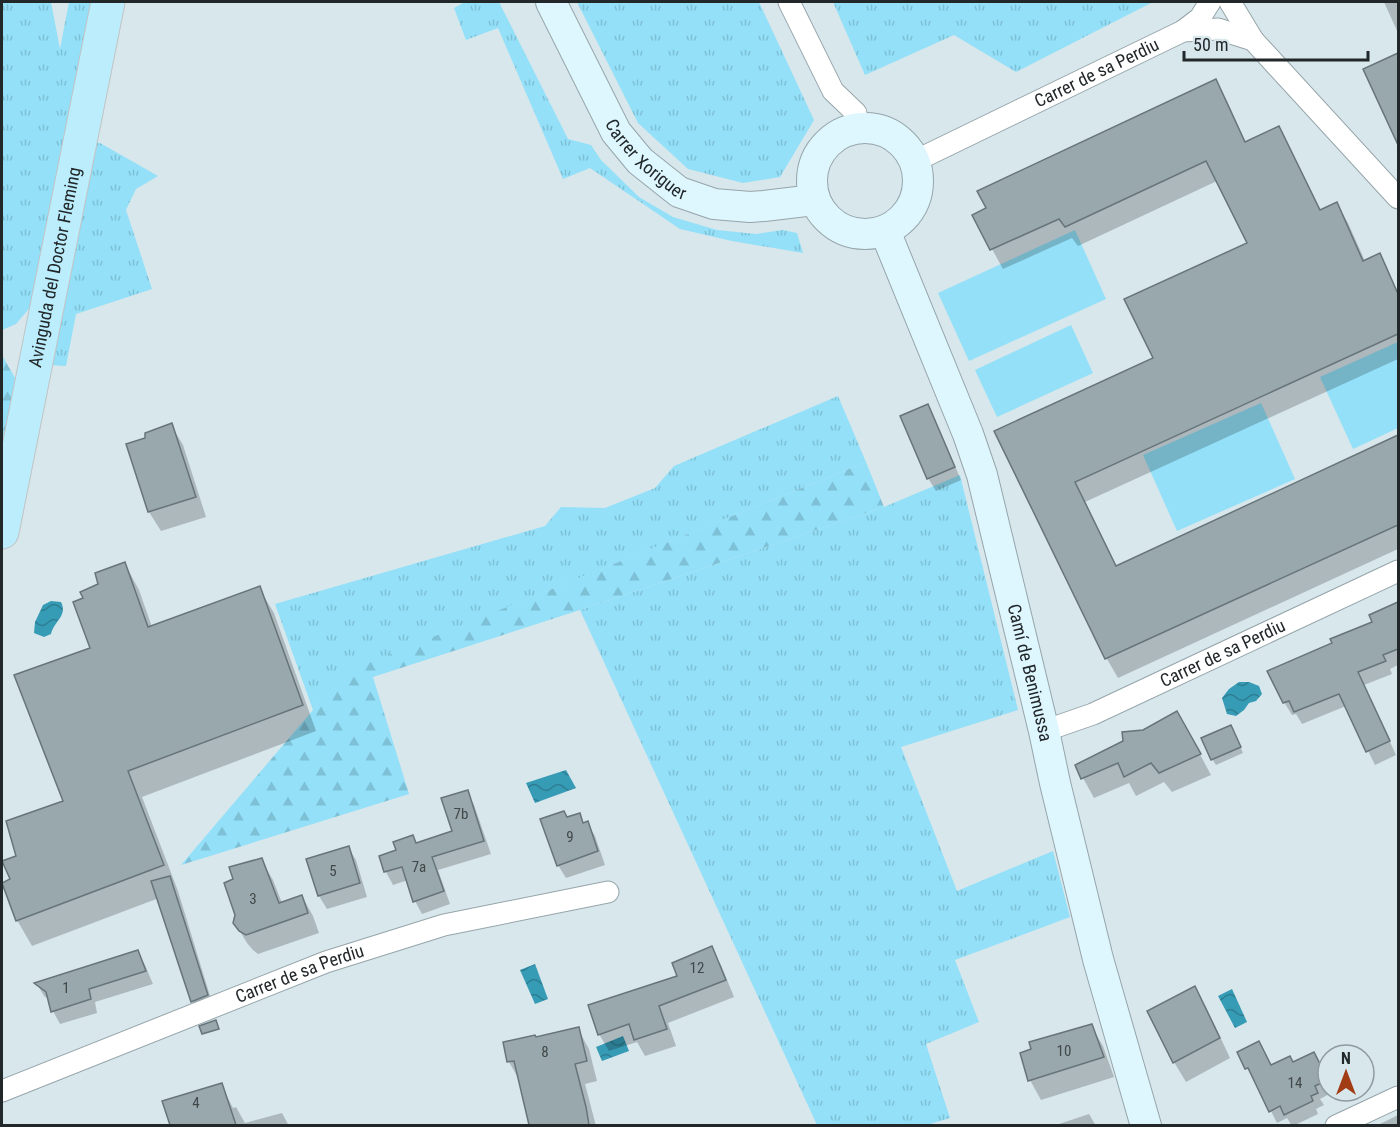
<svg xmlns="http://www.w3.org/2000/svg" width="1400" height="1127" font-family="'Roboto Condensed',sans-serif">
<style>
.grass{fill:url(#grass-tufts)}
.forest{fill:url(#forest-firs)}
.pitch{fill:#93e0f8}
.water{fill:url(#water-waves)}
.shadow{fill:#0003}
.building{fill:#99a8ac;stroke:#67757a;stroke-width:1.5}
.lines{fill:none;stroke-linecap:round;stroke-linejoin:round}
.street-casing{stroke:#96a5aa;stroke-width:23}
.secondary-casing{stroke:#96a5aa;stroke-width:32}
.primary-casing{stroke:#c1c3c3;stroke-width:35}
.street{stroke:#fff;stroke-width:21}
.secondary{stroke:#def6fe;stroke-width:30}
.primary{stroke:#bcedfc;stroke-width:33}
.labels{text-anchor:middle;stroke-width:4.5;stroke-linejoin:round;paint-order:stroke}
.number-label{font-size:15px;fill:#40484a}
.street-label{font-size:18px;fill:#22282a;stroke:#d7e7ec}
</style>
<defs>
<pattern id="grass-tufts" width="24" height="20" patternUnits="userSpaceOnUse" patternTransform="scale(1.5)"><rect width="24" height="20" fill="#93e0f8"/><path d="M3 7l-1-3M5 7V3M7 7l1-3M15 17l-1-3M17 17v-4M19 17l1-3" fill="none" stroke="#7ec0d5"/></pattern>
<pattern id="forest-firs" width="22" height="20" patternUnits="userSpaceOnUse" patternTransform="scale(1.5)"><rect width="22" height="20" fill="#93e0f8"/><path d="M5 1l3.5 6h-7zM16 11l3.5 6h-7z" fill="#7ec0d5"/></pattern>
<pattern id="water-waves" width="16" height="10" patternUnits="userSpaceOnUse" patternTransform="scale(1.5)"><rect width="16" height="10" fill="#369bb5"/><path d="M0 5q4-4 8 0t8 0" fill="none" stroke="#2d7e93"/></pattern>
</defs>
<rect width="100%" height="100%" fill="#d7e7ec"/>
<!-- grass -->
<g class="grass">
<polygon points="2,2 51,2 60,49 69,2 93,2 33,304 16,324 2,330"/>
<polygon points="465,2 499,2 568,139 591,145 601,160 639,197 673,217 717,230 756,234 783,230 797,233 803,253 732,241 680,229 590,168 563,179 498,28 466,40 454,8"/>
<polygon points="577,2 759,2 814,120 780,177 743,183 688,169 638,123"/>
<polygon points="833,2 1153,2 1016,72 954,35 865,75"/>
<polygon points="93,142 100,143 158,176 136,189 126,210 152,289 76,314 66,366 50,365"/>
<polygon points="838,396 866,462 335,677 313,710 275,604 545,526 561,507 605,508 655,488 674,466"/>
<polygon points="960,475 1018,710 901,747 957,891 1053,851 1070,917 955,960 979,1022 926,1044 950,1118 927,1125 817,1125 580,610 884,507"/>
</g>
<!-- forest -->
<g class="forest">
<polygon points="3,357 15,378 2,451 2,358"/>
<polygon points="866,462 884,507 580,610 373,677 409,794 181,865 313,710 334,677"/>
</g>
<!-- pitch -->
<g class="pitch">
<polygon points="1075,230 1106,299 969,361 938,293"/>
<polygon points="1071,325 1093,373 997,417 975,370"/>
<polygon points="1398,342 1398,428 1353,449 1320,377"/>
<polygon points="1261,403 1295,479 1177,531 1143,455"/>
</g>
<!-- water -->
<g class="water">
<path d="M 51,601 L 61,602 C 68,616 54,621 51,634 L 44,637 L 34,633 L 35,622 L 43,605 Z"/>
<polygon points="1239,682 1249,682 1259,686 1262,694 1256,701 1249,703 1244,710 1236,716 1227,714 1222,698 1229,689"/>
<polygon points="566,770 576,788 535,803 526,783"/>
<polygon points="535,964 548,999 535,1004 520,970"/>
<polygon points="1232,989 1247,1022 1235,1028 1218,996"/>
<polygon points="623,1036 629,1051 602,1061 596,1047"/>
</g>
<!-- shadow -->
<g class="shadow">
<polygon points="1384,2 1398,2 1398,33"/>
<polygon points="1398,55 1398,141 1365,70"/>
<polygon points="1215,81 1227,101 1246,143 1290,148 1321,211 1337,204 1348,223 1365,261 1379,255 1398,292 1398,359 1085,502 1117,567 1398,437 1398,549 1118,678 1107,659 996,432 1155,358 1249,243 1217,181 1078,246 1072,238 1003,269 992,249"/>
<polygon points="928,406 935,419 961,480 936,491 928,478"/>
<polygon points="171,425 183,445 206,517 161,531 149,512 127,445 147,439"/>
<polygon points="125,564 139,590 152,627 259,588 274,613 316,731 142,797 178,891 214,1009 200,1014 192,1001 159,898 32,946 17,920 12,880 18,857 65,802 92,649 84,599 99,585"/>
<polygon points="1398,603 1398,665 1390,669 1392,674 1364,685 1396,755 1375,765 1346,706 1302,724 1296,714 1292,715 1284,702 1334,644 1374,622 1371,616"/>
<polygon points="1188,732 1211,775 1172,792 1164,782 1136,796 1129,783 1094,798 1083,778"/>
<polygon points="1234,733 1243,753 1216,765 1212,759"/>
<polygon points="467,792 474,805 491,854 438,870 450,904 422,914 415,901 408,880 393,885 386,872 381,857 453,832"/>
<polygon points="579,815 584,824 587,823 595,836 605,865 566,878 558,865"/>
<polygon points="348,847 356,860 367,897 327,909 319,896"/>
<polygon points="261,860 273,880 282,903 302,896 313,916 319,933 258,954 253,950 247,943 235,923 237,915"/>
<polygon points="711,948 721,965 734,997 668,1023 676,1046 645,1056 637,1042 609,1051 599,1034 679,977"/>
<polygon points="137,952 145,965 153,984 95,1002 97,1013 60,1024 53,1011 50,1000 44,996 37,984"/>
<polygon points="1195,988 1206,1007 1230,1058 1186,1082 1174,1062"/>
<polygon points="1091,1026 1103,1046 1114,1077 1041,1100 1030,1080 1033,1050"/>
<polygon points="578,1029 589,1049 597,1081 585,1084 596,1126 523,1126 530,1124 520,1081 509,1062 536,1039"/>
<polygon points="1239,1053 1271,1067 1293,1063 1320,1065 1328,1081 1328,1091 1333,1091 1333,1092 1320,1099 1324,1105 1316,1109 1318,1114 1293,1126 1292,1126 1287,1118 1277,1123 1255,1079 1254,1080"/>
<polygon points="221,1085 233,1108 236,1107 245,1123 282,1113 289,1126 172,1126 164,1102"/>
<polygon points="1089,1114 1096,1126 1060,1126 1059,1124"/>
<polygon points="1398,1115 1398,1126 1376,1126"/>
</g>
<!-- building -->
<g class="building">
<polygon points="1398,53 1398,145 1363,69"/>
<polygon points="1216,79 1245,142 1279,126 1320,210 1337,202 1363,261 1380,253 1398,294 1398,334 1075,482 1116,566 1398,435 1398,525 1105,659 994,431 1153,358 1124,299 1247,243 1206,161 1065,227 1059,219 990,250 972,215 986,208 977,191"/>
<polygon points="928,404 955,467 927,479 900,416"/>
<polygon points="172,423 196,497 148,512 126,444 145,438 145,433"/>
<polygon points="125,562 148,627 260,586 303,705 128,771 164,865 16,921 2,883 10,879 2,861 16,856 6,821 63,801 14,675 90,648 73,602 83,598 80,592 98,584 95,573"/>
<polygon points="1398,602 1398,649 1383,655 1386,661 1358,672 1390,741 1366,752 1339,694 1294,712 1289,701 1283,703 1267,671 1332,643 1330,639 1372,622 1369,615"/>
<polygon points="1177,711 1201,754 1159,773 1151,763 1124,777 1118,763 1081,779 1075,765 1123,741 1122,732 1143,730"/>
<polygon points="1231,725 1241,747 1211,760 1201,738"/>
<polygon points="468,790 484,841 432,857 444,891 413,902 402,867 384,872 379,856 396,850 393,842 413,835 416,843 452,831 441,798"/>
<polygon points="564,811 567,817 580,813 583,823 588,821 598,851 557,866 540,819"/>
<polygon points="349,846 360,883 318,896 306,859"/>
<polygon points="262,858 279,903 302,895 308,913 246,935 239,931 233,923 235,915 224,883 233,879 229,867"/>
<polygon points="170,876 208,995 191,1002 151,881"/>
<polygon points="712,946 726,980 659,1006 667,1029 634,1040 629,1024 598,1035 588,1005 677,976 672,963"/>
<polygon points="138,950 146,971 89,989 91,999 51,1012 46,992 34,983"/>
<polygon points="1195,986 1220,1038 1173,1063 1147,1011"/>
<polygon points="216,1020 219,1029 202,1034 199,1026"/>
<polygon points="1092,1024 1104,1057 1028,1081 1020,1053 1031,1049 1029,1042"/>
<polygon points="579,1027 587,1061 575,1064 586,1107 589,1125 529,1125 514,1061 507,1062 503,1042 535,1035 536,1037"/>
<polygon points="1259,1041 1271,1065 1290,1056 1293,1062 1314,1052 1328,1080 1315,1086 1318,1093 1311,1096 1313,1101 1284,1115 1280,1106 1269,1112 1248,1068 1245,1069 1237,1052"/>
<polygon points="222,1083 236,1125 170,1125 162,1101"/>
</g>
<g class="lines">
<defs>
<g id="street">
<polyline points="789,2 833,91 856,113 857,128"/>
<polyline points="1230,2 1253,40"/>
<polyline points="1183,31 1200,18 1210,2"/>
<path id="s1" d="M 915,161 L 1183,31 L 1218,29 L 1253,40 L 1398,198"/>
<path id="s2" d="M 1044,731 L 1093,714 L 1398,571"/>
<path id="s3" d="M 2,1091 L 326,962 L 444,925 L 608,892"/>
<polyline points="1336,1126 1398,1097"/>
</g>
<g id="secondary">
<path id="s4" d="M 551,2 L 616,132 L 640,161 L 679,192 L 714,204 L 750,207 L 764,206 L 814,200"/>
<circle cx="865" cy="181" r="53"/>
<path id="s5" d="M 885,231 L 968,434 L 982,475 L 1044,731 L 1055,783 L 1098,959 L 1146,1126"/>
</g>
<g id="primary">
<path id="s6" d="M 2,532 L 108,2"/>
</g>
</defs>
<!-- street casing -->
<use href="#street" class="street-casing"/>
<!-- secondary casing -->
<use href="#secondary" class="secondary-casing"/>
<!-- primary casing -->
<use href="#primary" class="primary-casing"/>
<!-- street -->
<use href="#street" class="street"/>
<!-- secondary -->
<use href="#secondary" class="secondary"/>
<!-- primary -->
<use href="#primary" class="primary"/>
</g>
<g class="labels">
<!-- number labels -->
<g class="number-label">
<text x="461" y="819">7b</text>
<text x="570" y="842">9</text>
<text x="419" y="872">7a</text>
<text x="333" y="876">5</text>
<text x="253" y="904">3</text>
<text x="697" y="973">12</text>
<text x="66" y="993">1</text>
<text x="1064" y="1056">10</text>
<text x="545" y="1057">8</text>
<text x="1295" y="1088">14</text>
<text x="196" y="1108">4</text>
</g>
<!-- street labels -->
<g class="street-label">
<text dy="6" stroke="none"><textPath href="#s1" startOffset="202">Carrer de sa Perdiu</textPath></text>
<text dy="6" stroke="none"><textPath href="#s4" startOffset="186">Carrer Xoriguer</textPath></text>
<text dy="6" stroke="none"><textPath href="#s6" startOffset="270">Avinguda del Doctor Fleming</textPath></text>
<text dy="6" stroke="none"><textPath href="#s2" startOffset="195">Carrer de sa Perdiu</textPath></text>
<text dy="6" stroke="none"><textPath href="#s5" startOffset="466">Camí de Benimussa</textPath></text>
<text dy="6" stroke="none"><textPath href="#s3" startOffset="320">Carrer de sa Perdiu</textPath></text>
</g>
</g>
<!-- border -->
<rect width="1400" height="1127" fill="none" stroke="#22282a" stroke-width="6"/>
<!-- north arrow -->
<g transform="translate(1346 1073)"><circle r="28" fill="#d7e7ec" stroke="#8f9b9e" stroke-width="1.5"/>
<path d="M0-4.5L10 22L0 15L-10 22Z" fill="#a23c15"/>
<text y="-9" font-size="16" font-weight="bold" text-anchor="middle" fill="#22282a">N</text>
</g>
<!-- scale -->
<path d="M1184 51v9h184v-9" fill="none" stroke="#22282a" stroke-width="3"/>
<text x="1193" y="51" font-size="18" fill="#22282a" stroke="#d7e7ec" stroke-width="4.5" paint-order="stroke">50 m</text>
</svg>
